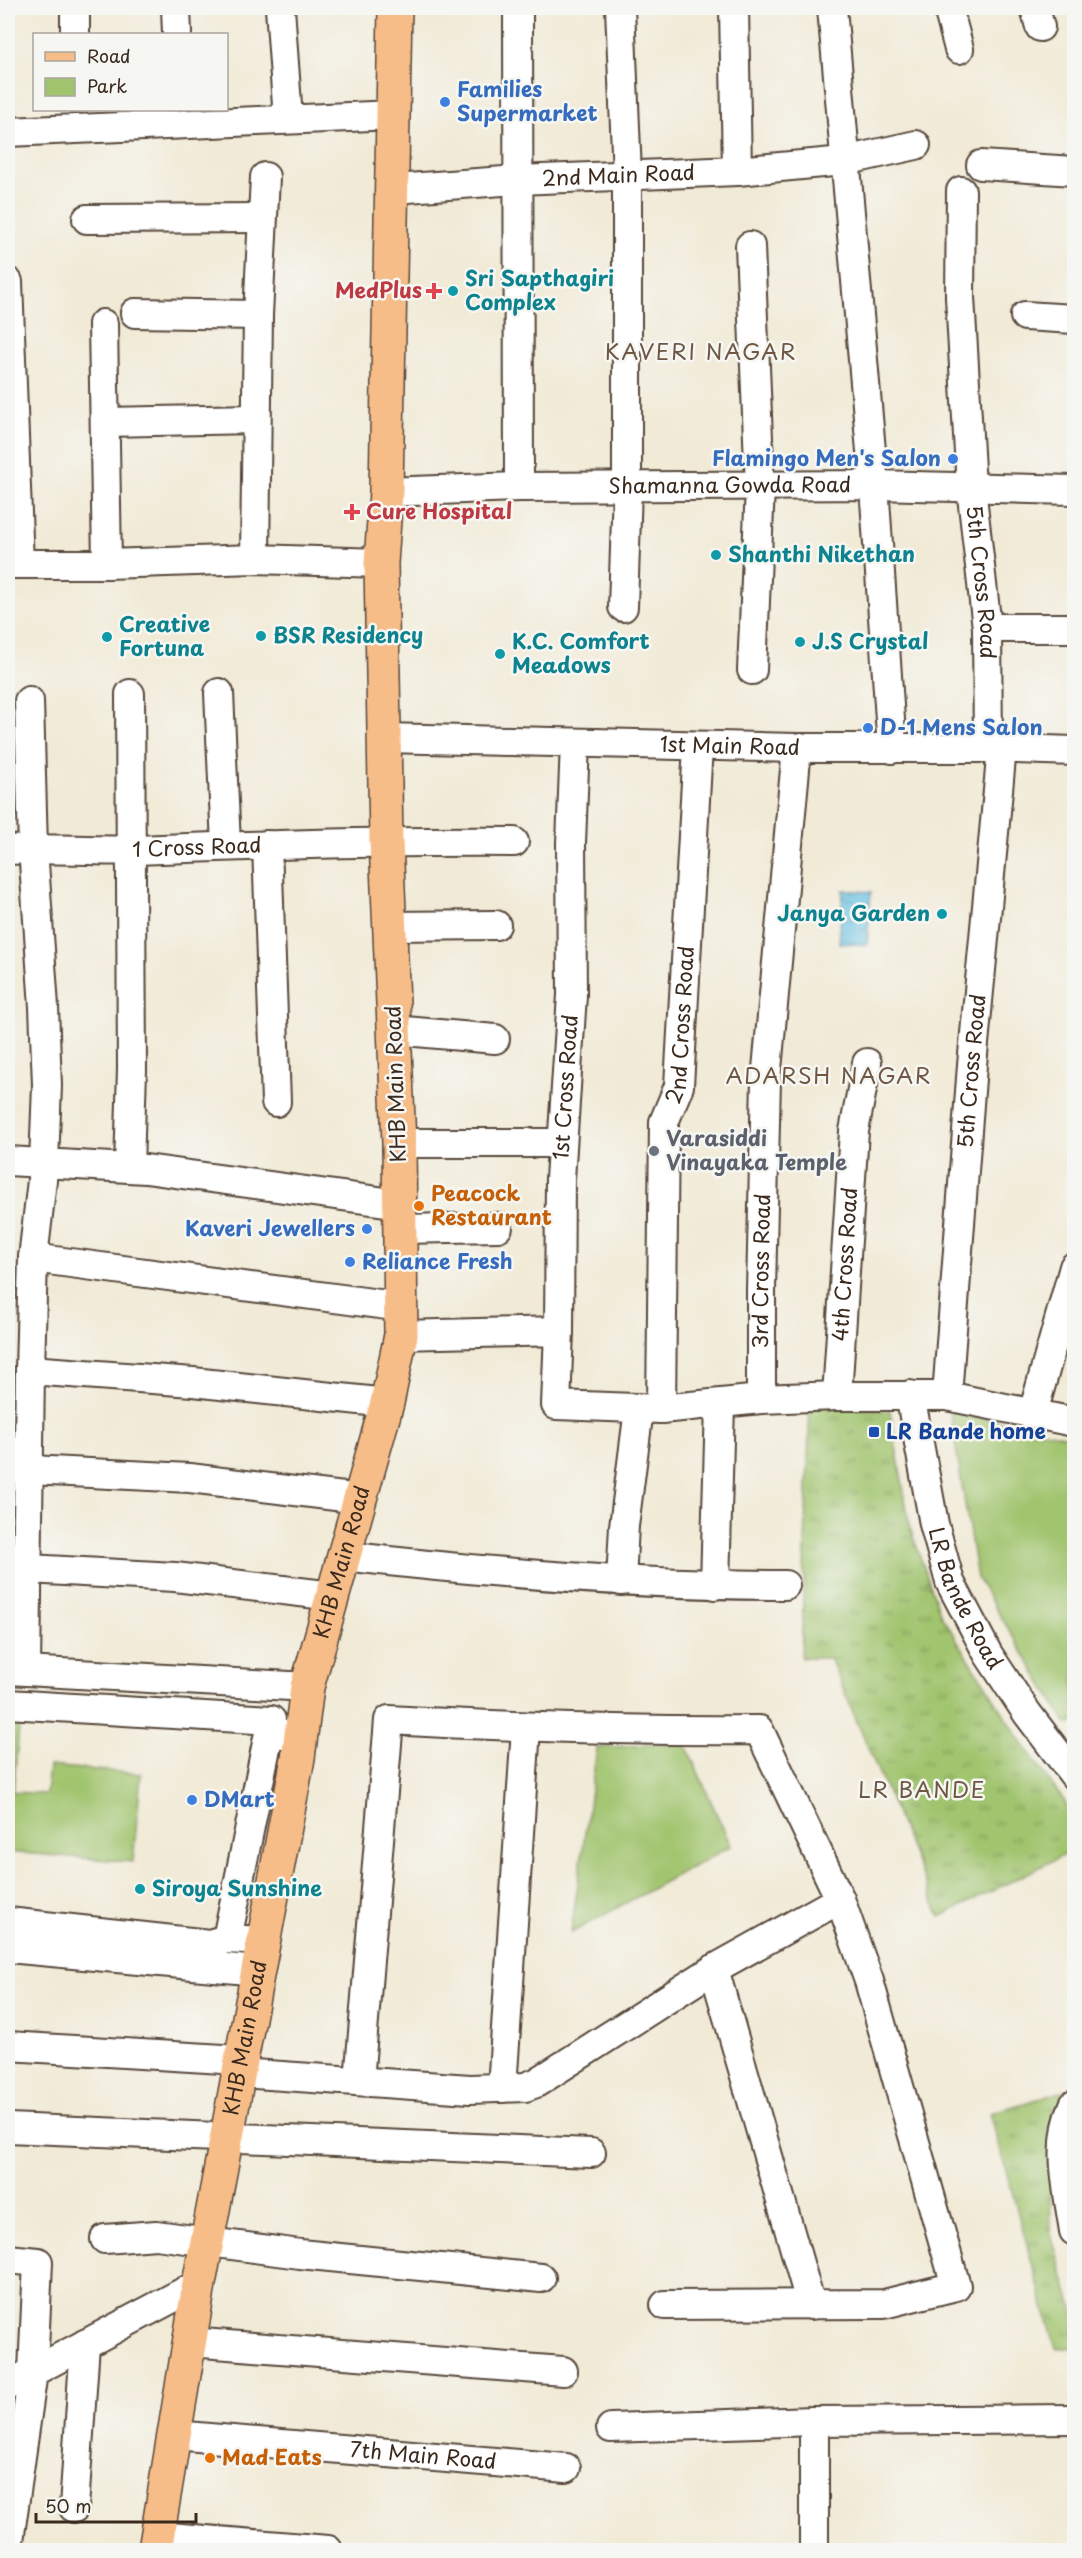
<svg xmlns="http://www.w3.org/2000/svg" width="1082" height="2558" font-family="'Playpen Sans',sans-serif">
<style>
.grass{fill:url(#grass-tufts);stroke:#6e7746;stroke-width:1.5}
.green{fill:#a1c46e;stroke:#6e7746;stroke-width:1.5}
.water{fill:url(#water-ripples);stroke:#507480;stroke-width:1.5}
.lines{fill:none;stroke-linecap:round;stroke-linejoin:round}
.minor-casing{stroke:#56473a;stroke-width:32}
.major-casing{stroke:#56473a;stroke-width:36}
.minor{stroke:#fff;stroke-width:28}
.major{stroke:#f7bd88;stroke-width:33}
.shop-dot{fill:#3f7fe0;stroke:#f6f6f2;stroke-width:2}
.health-dot{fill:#e0444e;stroke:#f6f6f2;stroke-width:2}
.culture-dot{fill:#0f9aa8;stroke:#f6f6f2;stroke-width:2}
.worship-dot{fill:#6b7280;stroke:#f6f6f2;stroke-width:2}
.food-dot{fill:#e8710a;stroke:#f6f6f2;stroke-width:2}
.transit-dot{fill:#1a4fb4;stroke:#f6f6f2;stroke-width:2}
.labels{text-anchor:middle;stroke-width:5;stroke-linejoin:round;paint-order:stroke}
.shop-label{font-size:21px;font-weight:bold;fill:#366cbe;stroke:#f6f6f2;text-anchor:start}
.street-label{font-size:21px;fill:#3b2a1e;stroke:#f6f6f2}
.culture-label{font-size:21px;font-weight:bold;fill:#0d838f;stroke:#f6f6f2;text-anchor:start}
.health-label{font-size:21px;font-weight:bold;fill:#be3a42;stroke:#f6f6f2;text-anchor:end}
.worship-label{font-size:21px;font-weight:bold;fill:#5b616d;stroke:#f6f6f2;text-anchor:start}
.food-label{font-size:21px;font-weight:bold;fill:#c56008;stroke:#f6f6f2;text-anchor:start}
.transit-label{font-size:21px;font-weight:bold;fill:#164399;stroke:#f6f6f2;text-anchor:start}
.neighbourhood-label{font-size:22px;letter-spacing:1.5px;fill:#6f5744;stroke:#f6f6f2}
</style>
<defs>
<pattern id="grass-tufts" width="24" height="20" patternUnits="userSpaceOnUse" patternTransform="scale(1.5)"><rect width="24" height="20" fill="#a1c46e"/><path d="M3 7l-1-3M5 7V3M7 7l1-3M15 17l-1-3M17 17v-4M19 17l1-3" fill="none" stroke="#849f5a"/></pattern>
<pattern id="water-ripples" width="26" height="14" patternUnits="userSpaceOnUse" patternTransform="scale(1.5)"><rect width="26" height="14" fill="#65bfe3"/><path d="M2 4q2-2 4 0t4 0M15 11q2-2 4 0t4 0" fill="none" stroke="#549bb7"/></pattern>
</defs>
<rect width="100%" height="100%" fill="#f6f6f2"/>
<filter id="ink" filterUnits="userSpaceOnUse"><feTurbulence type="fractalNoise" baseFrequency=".0167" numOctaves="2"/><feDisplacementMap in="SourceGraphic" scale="12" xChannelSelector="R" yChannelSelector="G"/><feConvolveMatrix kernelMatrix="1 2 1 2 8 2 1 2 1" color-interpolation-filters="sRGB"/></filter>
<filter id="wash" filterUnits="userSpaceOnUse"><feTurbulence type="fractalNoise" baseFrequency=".008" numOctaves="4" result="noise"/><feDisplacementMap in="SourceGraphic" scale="24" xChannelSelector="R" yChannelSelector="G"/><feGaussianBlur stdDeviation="1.35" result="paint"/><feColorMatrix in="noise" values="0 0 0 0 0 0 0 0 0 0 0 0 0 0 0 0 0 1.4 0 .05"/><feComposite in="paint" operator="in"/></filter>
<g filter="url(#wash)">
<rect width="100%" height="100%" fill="#f1ead6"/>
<!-- grass -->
<g class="grass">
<polygon points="810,1405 890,1411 910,1528 941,1615 1025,1747 1065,1802 1074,1830 1070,1852 940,1917 830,1658 801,1658"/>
<polygon points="1069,2090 1049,2127 1051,2235 1074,2310 1074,2347 1056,2349 990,2113"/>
</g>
<!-- green -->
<g class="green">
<polygon points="950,1411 1074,1438 1074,1723 1067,1724 977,1578"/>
<polygon points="8,1715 20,1716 13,1792 46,1794 49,1766 141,1774 133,1862 8,1852"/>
<polygon points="685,1743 731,1846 571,1933 597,1748"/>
</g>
<!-- water -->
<polygon class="water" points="843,890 871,892 867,945 839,943"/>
</g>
<g filter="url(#ink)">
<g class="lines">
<defs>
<g id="minor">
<polyline points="75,8 75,34"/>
<polyline points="176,8 177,34"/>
<polyline points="280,8 288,119"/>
<polyline points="518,8 519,487"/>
<polyline points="620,8 627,175 627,488 623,607"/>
<polyline points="734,8 737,171"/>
<polyline points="832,8 874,485 892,749"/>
<polyline points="948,8 959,49"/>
<polyline points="1035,8 1040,27"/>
<polyline points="8,132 394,115"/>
<polyline points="981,165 1074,171"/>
<path id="s1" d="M 394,189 L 518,180 L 737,171 L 844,161 L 916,145"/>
<path id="s2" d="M 961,191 L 960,297 L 971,487 L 987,628 L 988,748"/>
<polyline points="87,219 262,218"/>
<polyline points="750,246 760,487 752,670"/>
<polyline points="8,282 19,564"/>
<polyline points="135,313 258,315"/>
<polyline points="1025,316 1074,319"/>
<polyline points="103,324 107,564"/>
<polyline points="105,422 256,419"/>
<path id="s3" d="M 386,492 L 519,487 L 874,485 L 1074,490"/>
<polyline points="255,559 258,315 265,177"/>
<polyline points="8,564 107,564 255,559 381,563"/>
<polyline points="987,628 1074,628"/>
<polyline points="219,693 226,845"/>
<path id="s4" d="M 385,738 L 797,748 L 988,748 L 1074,751"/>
<polyline points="267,845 276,1102"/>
<path id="s5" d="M 8,850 C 50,847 93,852 135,850 C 261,845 387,841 514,842"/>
<polyline points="389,926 496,925"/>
<polyline points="394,1030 495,1039"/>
<polyline points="399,1143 562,1143"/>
<polyline points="8,1161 146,1169 400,1204"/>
<polyline points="129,1168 132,1069 130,694"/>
<polyline points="402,1229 498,1227"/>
<polyline points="33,1258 402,1307"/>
<path id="s6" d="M 559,1331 L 560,1179 L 572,995 L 571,843 L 575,743"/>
<polyline points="401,1335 559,1331 556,1405 661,1409 761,1399 837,1396 947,1396 1074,1422"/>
<polyline points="30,1370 193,1382 387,1403"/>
<path id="s7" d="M 910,1395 L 934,1524 L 950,1582 L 988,1654 L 1027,1713 L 1074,1775"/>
<path id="s8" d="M 837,1396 L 854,1131 L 867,1063"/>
<path id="s9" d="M 947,1396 L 972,1065 L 1002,748"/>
<path id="s10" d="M 761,1399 L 761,1290 L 766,1080 L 797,748"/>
<path id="s11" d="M 661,1409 L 664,1122 L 679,1086 L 698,746"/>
<polyline points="1033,1413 1074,1267"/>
<polyline points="30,1470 190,1478 360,1499"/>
<path d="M 344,1556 C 491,1573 637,1585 785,1585"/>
<polyline points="28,1569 175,1577 333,1596"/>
<polyline points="621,1581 624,1526 639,1409"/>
<polyline points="715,1585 720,1404"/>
<polyline points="8,1670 307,1687"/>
<polyline points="26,1670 30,1370 33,1258 44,1163 47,1085 44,1007 33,848 29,701"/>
<polyline points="8,1704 271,1720 269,1733 300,1735"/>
<polyline points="8,1922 209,1944 227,1939 264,1941"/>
<polyline points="227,1939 269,1733"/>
<polyline points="8,1948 258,1971"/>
<polyline points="714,1969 811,2305"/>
<polyline points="8,2046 240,2060"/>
<polyline points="240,2073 470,2089 525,2087 536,2083 714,1969 840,1899"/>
<path d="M 359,2081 L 389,1720 C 513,1727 635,1731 759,1730 L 840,1899 L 869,1981 L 956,2286 L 884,2304 L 665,2305"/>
<polyline points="502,2088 526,1728"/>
<path d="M 1074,2105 C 1056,2144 1068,2191 1074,2231"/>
<polyline points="8,2128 591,2153"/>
<polyline points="105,2239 156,2235 300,2254 541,2278"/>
<polyline points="8,2259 38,2262 33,2372 8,2548"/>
<polyline points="190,2342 563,2371"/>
<polyline points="8,2385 199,2284"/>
<polyline points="611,2428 814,2421 1074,2419"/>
<path id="s12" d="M 174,2435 L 566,2468"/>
<polyline points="74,2508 85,2344"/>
<polyline points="157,2536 328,2550"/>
<polyline points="814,2550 814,2421"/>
</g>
<g id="major">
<path id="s13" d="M 155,2550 L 199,2284 L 298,1758 L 307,1687 L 387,1403 L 401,1335 L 399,1143 L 386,841 L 381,563 L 386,492 L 395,8"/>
</g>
</defs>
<!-- minor casing -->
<use href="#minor" class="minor-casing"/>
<!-- major casing -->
<use href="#major" class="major-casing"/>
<!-- minor -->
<use href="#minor" class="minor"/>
<!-- major -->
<use href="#major" class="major"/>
</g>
</g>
<!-- markers -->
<g class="shop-dot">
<circle cx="445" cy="102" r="6"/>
<circle cx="953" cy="459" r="6"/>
<circle cx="868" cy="728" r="6"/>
<circle cx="367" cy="1229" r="6"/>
<circle cx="350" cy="1262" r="6"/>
<circle cx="192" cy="1800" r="6"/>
</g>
<g class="health-dot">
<path d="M431 282h6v6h6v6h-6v6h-6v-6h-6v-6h6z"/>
<path d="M349 503h6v6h6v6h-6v6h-6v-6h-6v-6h6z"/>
</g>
<g class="culture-dot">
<circle cx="453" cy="291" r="6"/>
<circle cx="716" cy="555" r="6"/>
<circle cx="261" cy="636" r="6"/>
<circle cx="107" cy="637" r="6"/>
<circle cx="800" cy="642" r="6"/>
<circle cx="500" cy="654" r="6"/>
<circle cx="942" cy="914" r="6"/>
<circle cx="140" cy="1889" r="6"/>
</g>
<circle class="worship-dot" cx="654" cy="1151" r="6"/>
<g class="food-dot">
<circle cx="419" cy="1206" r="6"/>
<circle cx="210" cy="2458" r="6"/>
</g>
<rect class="transit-dot" x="868" y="1426" width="12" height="12" rx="3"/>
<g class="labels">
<!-- shop labels -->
<g class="shop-label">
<text x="457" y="97">Families<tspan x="457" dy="24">Supermarket</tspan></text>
<text x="941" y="466" text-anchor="end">Flamingo Men's Salon</text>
<text x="880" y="735">D-1 Mens Salon</text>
<text x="355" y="1236" text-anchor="end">Kaveri Jewellers</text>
<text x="362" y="1269">Reliance Fresh</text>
<text x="204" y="1807">DMart</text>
</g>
<!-- street labels -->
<g class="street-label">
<text dy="7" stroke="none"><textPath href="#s1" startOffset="225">2nd Main Road</textPath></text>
<text dy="7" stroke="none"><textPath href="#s3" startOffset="344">Shamanna Gowda Road</textPath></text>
<text dy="7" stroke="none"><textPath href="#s2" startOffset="392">5th Cross Road</textPath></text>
<text dy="7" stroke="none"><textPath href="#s4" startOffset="345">1st Main Road</textPath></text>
<text dy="7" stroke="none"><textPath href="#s5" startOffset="189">1 Cross Road</textPath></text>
<text dy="7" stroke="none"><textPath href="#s11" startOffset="387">2nd Cross Road</textPath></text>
<text dy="7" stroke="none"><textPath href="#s9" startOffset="326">5th Cross Road</textPath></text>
<text transform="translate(396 1084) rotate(-92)" y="7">KHB Main Road</text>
<text dy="7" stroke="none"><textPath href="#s6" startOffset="244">1st Cross Road</textPath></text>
<text dy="7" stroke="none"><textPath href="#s8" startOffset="132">4th Cross Road</textPath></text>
<text dy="7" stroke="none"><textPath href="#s10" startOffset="128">3rd Cross Road</textPath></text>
<text dy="7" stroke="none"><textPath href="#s13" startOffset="1006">KHB Main Road</textPath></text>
<text dy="7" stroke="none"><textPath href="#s7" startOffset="212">LR Bande Road</textPath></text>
<text dy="7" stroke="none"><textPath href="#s13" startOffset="520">KHB Main Road</textPath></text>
<text dy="7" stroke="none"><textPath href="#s12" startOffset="250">7th Main Road</textPath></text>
</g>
<!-- culture labels -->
<g class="culture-label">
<text x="465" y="286">Sri Sapthagiri<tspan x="465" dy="24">Complex</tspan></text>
<text x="728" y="562">Shanthi Nikethan</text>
<text x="119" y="632">Creative<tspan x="119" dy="24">Fortuna</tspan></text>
<text x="273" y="643">BSR Residency</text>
<text x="512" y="649">K.C. Comfort<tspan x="512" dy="24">Meadows</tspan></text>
<text x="812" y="649">J.S Crystal</text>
<text x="930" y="921" text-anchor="end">Janya Garden</text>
<text x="152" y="1896">Siroya Sunshine</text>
</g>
<!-- health labels -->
<g class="health-label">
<text x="422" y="298">MedPlus</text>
<text x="366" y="519" text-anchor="start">Cure Hospital</text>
</g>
<!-- worship labels -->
<g class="worship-label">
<text x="666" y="1146">Varasiddi<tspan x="666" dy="24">Vinayaka Temple</tspan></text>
</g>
<!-- food labels -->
<g class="food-label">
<text x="431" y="1201">Peacock<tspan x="431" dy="24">Restaurant</tspan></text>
<text x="222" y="2465">Mad Eats</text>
</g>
<!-- transit labels -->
<g class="transit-label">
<text x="886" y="1439">LR Bande home</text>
</g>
<!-- neighbourhood labels -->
<g class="neighbourhood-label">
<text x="701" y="360">KAVERI NAGAR</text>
<text x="829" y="1084">ADARSH NAGAR</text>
<text x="922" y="1798">LR BANDE</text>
</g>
</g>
<!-- margin -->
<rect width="1082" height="2558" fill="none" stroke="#f6f6f2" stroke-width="30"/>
<!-- legend -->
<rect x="33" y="33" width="195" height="78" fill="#f6f6f2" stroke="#aba49d" stroke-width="1.5"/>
<rect x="45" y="52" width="30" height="9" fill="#f7bd88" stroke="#aba49d" stroke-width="1.5"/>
<text x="87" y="63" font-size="18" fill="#3b2a1e">Road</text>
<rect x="45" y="78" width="30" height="18" fill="#a1c46e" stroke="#aba49d" stroke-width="1.5"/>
<text x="87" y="93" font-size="18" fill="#3b2a1e">Park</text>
<!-- scale -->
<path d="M36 2513v9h160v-9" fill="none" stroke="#3b2a1e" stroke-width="3"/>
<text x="45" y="2513" font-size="18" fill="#3b2a1e" stroke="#f6f6f2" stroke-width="4.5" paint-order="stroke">50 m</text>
</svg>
